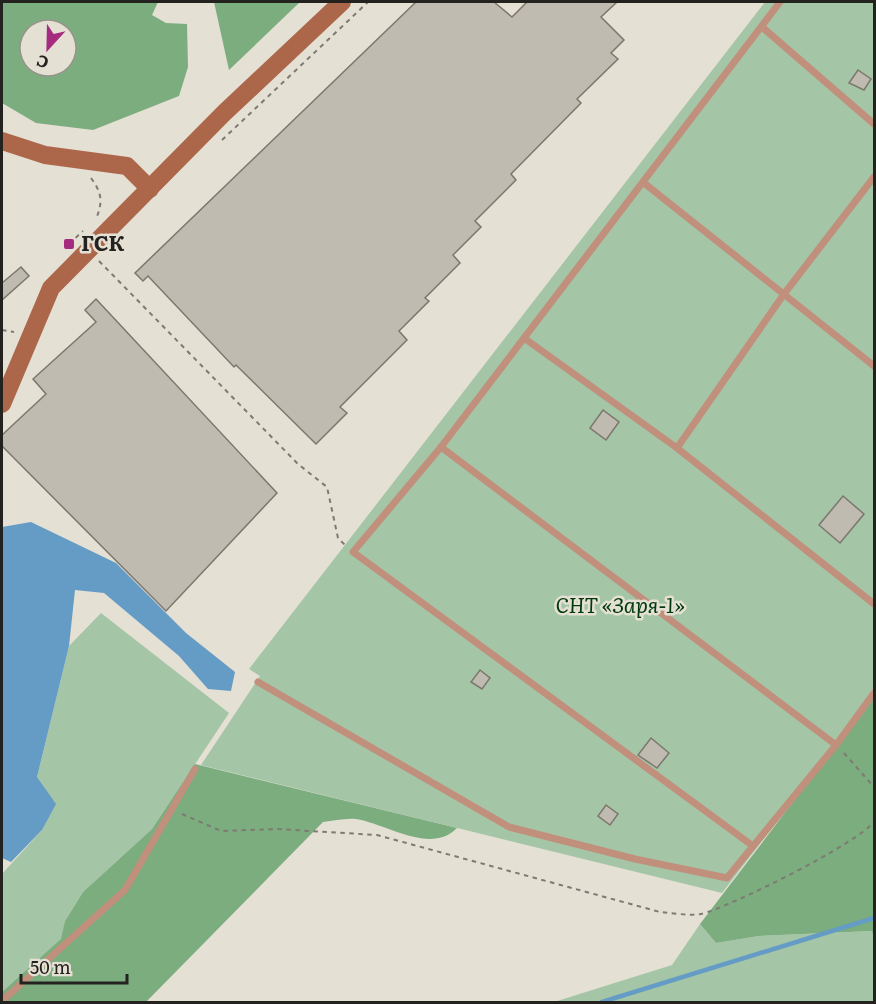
<svg xmlns="http://www.w3.org/2000/svg" width="876" height="1004" font-family="Literata,serif">
<style>
.green{fill:#a5c5a7}
.forest{fill:#7bad7f;fill-rule:evenodd}
.water{fill:#649cc5}
.lines{fill:none;stroke-linecap:round;stroke-linejoin:round}
.stream{stroke:#649cc5;stroke-width:4.5}
.building{fill:#c0bbb0;stroke:#7b776d;stroke-width:1.5}
.path{stroke:#7e7a73;stroke-width:2;stroke-dasharray:4.5 4.5;stroke-linecap:butt}
.lane{stroke:#c0907d;stroke-width:7}
.secondary{stroke:#ac674b;stroke-width:18}
.poi-dot{fill:#a52b7f;stroke:#e5e0d4;stroke-width:2}
.labels{text-anchor:middle;stroke-width:5;stroke-linejoin:round;paint-order:stroke}
.poi-label{font-size:21px;font-weight:bold;fill:#24221e;stroke:#e5e0d4;text-anchor:start}
.park-label{font-size:21px;font-style:italic;fill:#003a0d;stroke:#e5e0d4}
</style>
<rect width="100%" height="100%" fill="#e5e0d4"/>
<!-- green -->
<g class="green">
<polygon points="765,2 874,2 874,696 722,893 201,765 260,676 249,669"/>
<polygon points="101,613 229,713 152,829 83,892 65,921 62,939 2,992 2,874 42,830 55,804 37,777 69,646"/>
<polygon points="700,924 716,943 759,936 873,931 874,1002 554,1002 672,965"/>
</g>
<!-- forest -->
<g class="forest">
<path d="M 2,2 L 158,2 L 152,15 L 166,23 L 187,24 L 188,67 L 179,96 L 93,130 L 36,123 L 2,103 ZM 30,30 L 66,30 L 66,66 L 30,66 Z"/>
<polygon points="214,2 300,2 229,70"/>
<polygon points="874,696 874,937 872,931 759,936 716,943 700,924"/>
<path d="M 195,764 L 457,828 C 431,855 387,824 356,819 C 346,818 333,821 323,822 L 146,1002 L 2,1002 L 2,992 L 61,939 L 65,921 L 83,892 L 152,829 Z"/>
</g>
<!-- water -->
<polygon class="water" points="31,522 116,563 186,633 235,672 231,691 208,689 179,656 104,593 75,590 69,646 37,777 56,804 42,830 11,862 2,858 2,527"/>
<g class="lines">
<!-- stream -->
<polyline class="stream" points="602,1002 874,918"/>
</g>
<!-- building -->
<g class="building">
<polygon points="416,2 494,2 512,17 527,2 617,2 601,17 624,40 611,53 618,59 577,99 581,103 511,174 516,180 475,221 481,227 453,255 460,263 425,298 429,301 399,331 407,340 340,407 347,413 316,444 236,365 234,367 148,276 143,281 135,273"/>
<polygon points="858,70 871,79 864,90 849,83"/>
<polygon points="21,267 29,276 2,300 2,283"/>
<polygon points="96,299 277,493 166,611 2,446 2,435 46,394 33,379 96,322 85,310"/>
<polygon points="603,410 619,422 606,440 590,428"/>
<polygon points="843,496 864,514 840,543 819,525"/>
<polygon points="480,670 490,678 482,689 471,682"/>
<polygon points="651,738 669,753 657,768 638,755"/>
<polygon points="606,805 618,814 610,825 598,816"/>
</g>
<g class="lines">
<!-- path -->
<g class="path">
<polyline points="222,140 368,2"/>
<path d="M 91,178 C 102,193 103,202 96,219"/>
<polyline points="69,244 83,231"/>
<polyline points="99,261 298,464 327,487 338,538 346,546"/>
<polyline points="2,330 14,332"/>
<polyline points="844,753 874,787"/>
<path d="M 182,814 L 221,831 L 277,829 L 377,835 L 660,912 C 673,913 689,916 701,914 C 728,908 863,841 874,821"/>
</g>
<!-- lane -->
<g class="lane">
<polyline points="762,27 874,124"/>
<polyline points="644,183 874,366"/>
<polyline points="524,338 677,448 874,604"/>
<polyline points="441,447 836,745"/>
<polyline points="677,448 784,294 874,177"/>
<polyline points="258,682 509,827 635,859 727,878 836,745 874,693"/>
<polyline points="753,846 353,552 441,447 780,2"/>
<polyline points="2,1001 125,890 195,769"/>
</g>
<!-- secondary -->
<g class="secondary">
<polyline points="2,141 45,155 127,166 150,189"/>
<polyline points="2,404 51,288 224,113 342,2"/>
</g>
</g>
<!-- markers -->
<rect class="poi-dot" x="63" y="238" width="12" height="12" rx="3"/>
<g class="labels">
<!-- poi labels -->
<g class="poi-label">
<text x="81" y="251">ГСК</text>
</g>
<!-- park labels -->
<g class="park-label">
<text x="620" y="613">СНТ «Заря-1»</text>
</g>
</g>
<!-- border -->
<rect width="876" height="1004" fill="none" stroke="#24221e" stroke-width="6"/>
<!-- north arrow -->
<g transform="translate(48 48) rotate(202)"><circle r="28" fill="#e5e0d4" stroke="#98948b" stroke-width="1.5"/>
<path d="M0-4.5L10 22L0 15L-10 22Z" fill="#a52b7f"/>
<text y="-9" font-size="16" font-weight="bold" text-anchor="middle" fill="#24221e">С</text>
</g>
<!-- scale -->
<path d="M21 974v9h106v-9" fill="none" stroke="#24221e" stroke-width="3"/>
<text x="30" y="974" font-size="18" fill="#24221e" stroke="#e5e0d4" stroke-width="4.5" paint-order="stroke">50 m</text>
</svg>
